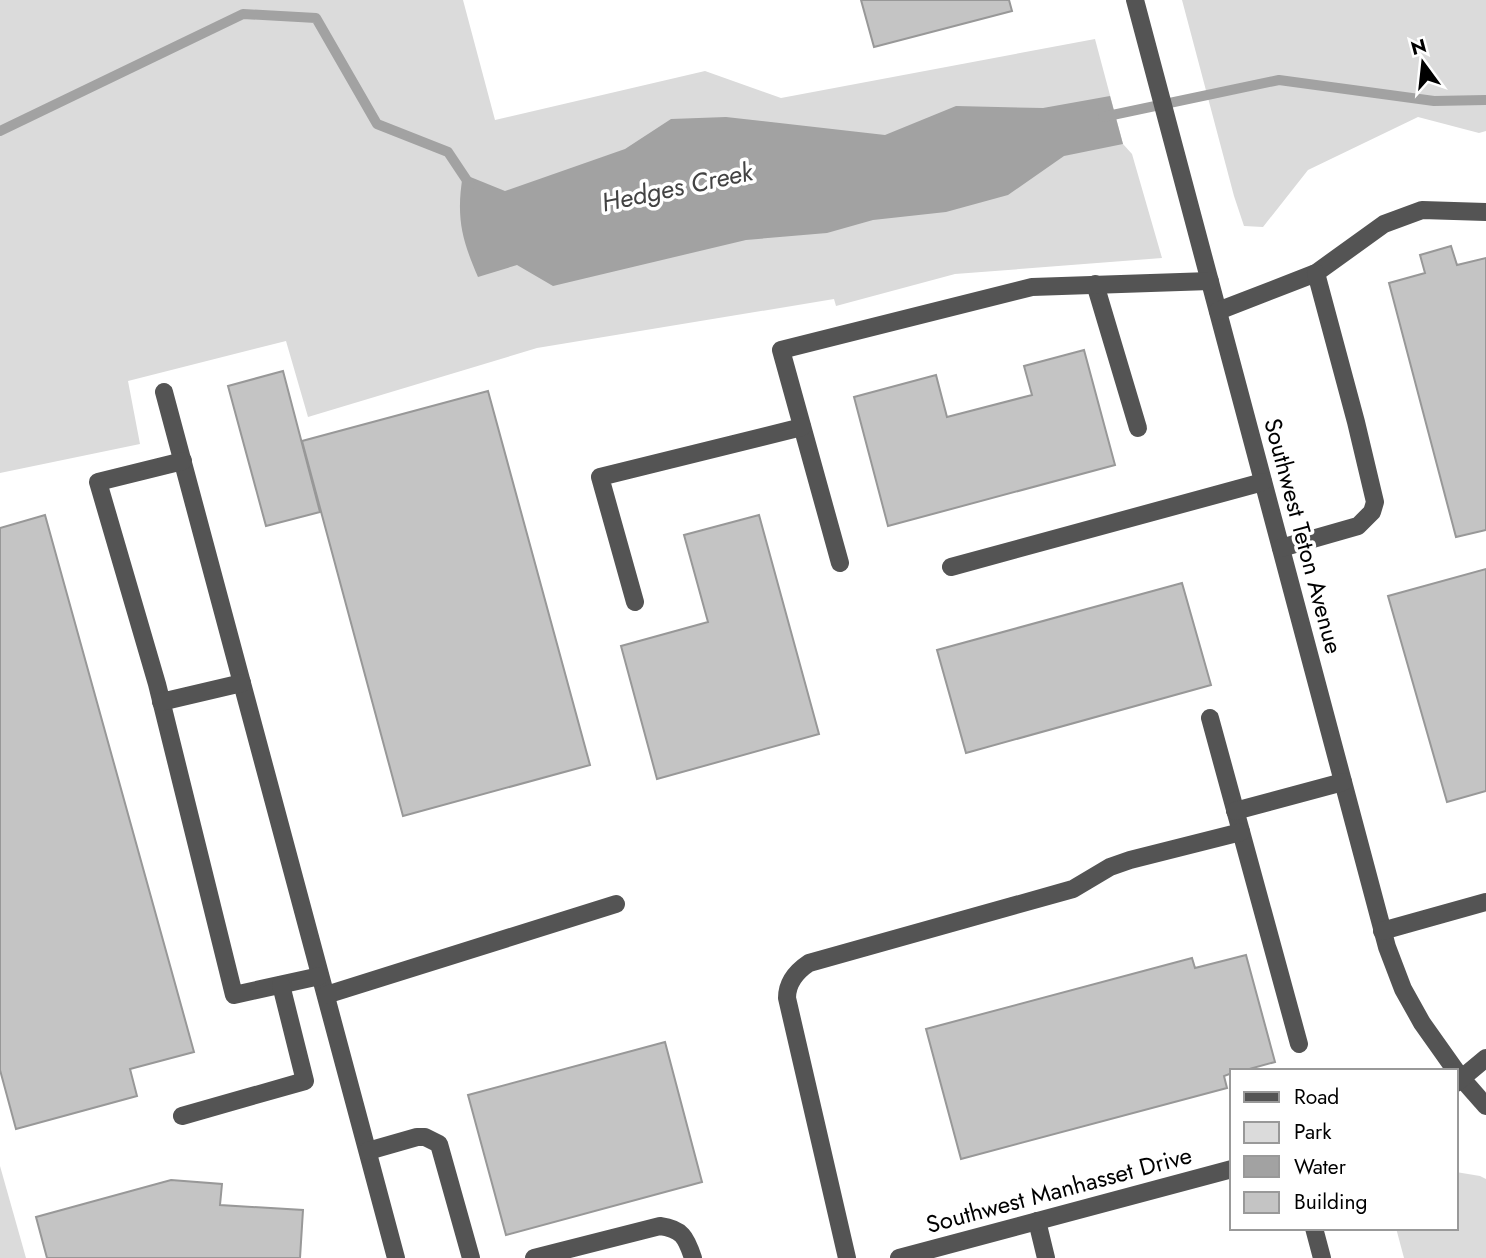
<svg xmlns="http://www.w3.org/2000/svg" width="1486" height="1258" font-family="Jost,sans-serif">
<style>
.green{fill:#dbdbdb}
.water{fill:#a2a2a2}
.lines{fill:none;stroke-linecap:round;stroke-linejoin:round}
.stream{stroke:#a2a2a2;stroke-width:10}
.building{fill:#c4c4c4;stroke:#989898;stroke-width:2}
.minor{stroke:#545454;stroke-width:18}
.labels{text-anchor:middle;stroke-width:7;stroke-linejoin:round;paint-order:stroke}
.street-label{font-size:24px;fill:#000;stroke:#fff}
.water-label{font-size:26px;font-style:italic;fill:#434343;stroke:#fff}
</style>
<rect width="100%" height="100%" fill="#fff"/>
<!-- green -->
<g class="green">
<polygon points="0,0 463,0 495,120 705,71 781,98 1095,39 1123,144 1132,154 1162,258 955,274 836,306 834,299 537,348 308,417 286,341 128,381 140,444 0,473"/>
<polygon points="1182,0 1486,0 1486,131 1479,133 1418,117 1308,170 1263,227 1244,226 1234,196"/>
<polygon points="0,1166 26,1258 0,1258"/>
<polygon points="1456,1172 1480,1176 1486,1179 1486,1258 1404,1258 1396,1228 1456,1228"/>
</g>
<!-- water -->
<path class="water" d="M 1110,96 L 1123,144 L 1064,156 L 1008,195 L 946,212 L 873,220 L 827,233 L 746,240 L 553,286 L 517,265 L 478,277 C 461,238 456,216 463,174 L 505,191 L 625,149 L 671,119 L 726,117 L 885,135 L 956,106 L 1043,108 Z"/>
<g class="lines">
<!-- stream -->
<g class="stream">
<polyline points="1103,117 1279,80 1434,101 1486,100"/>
<polyline points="0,131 243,14 316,18 377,124 448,152 470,185"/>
</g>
</g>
<!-- building -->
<g class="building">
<polygon points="861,0 1009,0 1012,11 874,47"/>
<polygon points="1451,246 1457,265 1486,258 1486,530 1456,537 1389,283 1425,273 1420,255"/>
<polygon points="1084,350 1115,465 888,526 854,397 936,375 947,417 1032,395 1024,366"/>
<polygon points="283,371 320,512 266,526 228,386"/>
<polygon points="488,391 590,765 403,816 302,441"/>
<polygon points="45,515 194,1052 130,1069 137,1096 16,1129 0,1070 0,528"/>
<polygon points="759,515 819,734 657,779 621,646 708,622 684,535"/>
<polygon points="1486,569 1486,791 1447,802 1388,596"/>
<polygon points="1182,583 1211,685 966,753 937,650"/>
<polygon points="1246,955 1275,1062 1242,1071 1232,1071 1232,1073 1224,1076 1227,1088 961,1159 926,1029 1192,958 1195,968"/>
<polygon points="665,1042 702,1182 506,1235 468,1095"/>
<polygon points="171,1180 222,1184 220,1205 303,1210 300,1258 47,1258 36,1217"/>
</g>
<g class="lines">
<!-- minor -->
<g class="minor">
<polyline points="1135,0 1387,947 1403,989 1422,1023 1456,1071"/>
<polyline points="1095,284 1138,428"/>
<polyline points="1218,311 1316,273 1384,224 1422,210 1486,212"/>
<polyline points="164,392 396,1258"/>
<polyline points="183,461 98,482 157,684 234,995 320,976"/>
<polyline points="1281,548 1358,526 1372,512 1375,502 1356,422 1316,273"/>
<polyline points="840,563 781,350 1032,287 1210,281"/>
<polyline points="951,567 1263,482"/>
<polyline points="635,602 600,477 802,427"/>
<polyline points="161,702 242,683"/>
<polyline points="1210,718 1299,1044"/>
<polyline points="1235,811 1343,782"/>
<polyline points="1382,931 1486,902"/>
<polyline points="326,995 616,904"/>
<polyline points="1456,1072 1486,1106"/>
<polyline points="1456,1083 1486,1058"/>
<polyline points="182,1116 305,1081 281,985"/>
<polyline points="368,1151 417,1137 425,1137 439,1144 471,1258"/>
<polyline points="1037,1221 1046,1258"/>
<polyline points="1314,1228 1322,1258"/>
<path d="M 534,1258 L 660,1226 C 682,1229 686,1237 693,1258"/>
<path d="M 847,1258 L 787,998 C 787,983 797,971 809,963 L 1073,889 L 1110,867 L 1130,860 L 1241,832"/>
<polyline points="899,1258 1232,1169"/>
</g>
</g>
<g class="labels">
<!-- street labels -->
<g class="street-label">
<text transform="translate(1303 536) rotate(75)" y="8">Southwest Teton Avenue</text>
<text transform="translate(1059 1190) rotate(-15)" y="8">Southwest Manhasset Drive</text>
</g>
<!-- water labels -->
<g class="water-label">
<text transform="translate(677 187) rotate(-12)" y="9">Hedges Creek</text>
</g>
</g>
<!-- legend -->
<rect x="1230" y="1069" width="228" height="161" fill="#ffffff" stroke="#999999" stroke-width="2"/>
<rect x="1244" y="1092" width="35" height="10" fill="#545454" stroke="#999999" stroke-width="2"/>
<text x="1294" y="1104" font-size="21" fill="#000000">Road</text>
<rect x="1244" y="1122" width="35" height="21" fill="#dbdbdb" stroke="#999999" stroke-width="2"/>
<text x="1294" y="1139" font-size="21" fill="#000000">Park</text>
<rect x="1244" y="1156" width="35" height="21" fill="#a2a2a2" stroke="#999999" stroke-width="2"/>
<text x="1294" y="1174" font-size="21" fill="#000000">Water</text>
<rect x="1244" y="1192" width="35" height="21" fill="#c4c4c4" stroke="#999999" stroke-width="2"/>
<text x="1294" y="1209" font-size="21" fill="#000000">Building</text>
<!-- north arrow -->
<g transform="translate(1423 63) rotate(345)" stroke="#ffffff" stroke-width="5" paint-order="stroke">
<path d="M0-5L12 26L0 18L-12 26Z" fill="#000000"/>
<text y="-10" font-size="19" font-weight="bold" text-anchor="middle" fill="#000000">N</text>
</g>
</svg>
